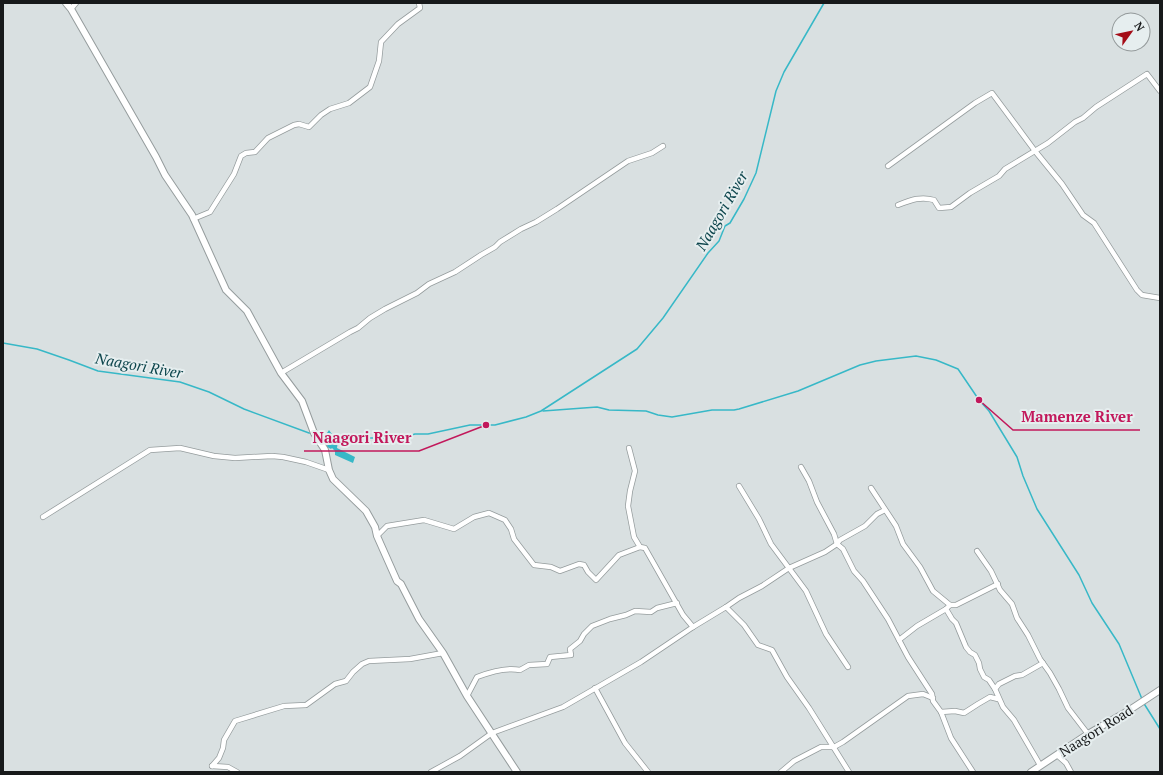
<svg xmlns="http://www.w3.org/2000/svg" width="1163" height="775" font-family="'PT Serif',serif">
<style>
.water{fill:#37b8c7}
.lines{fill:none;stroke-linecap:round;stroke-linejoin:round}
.stream{stroke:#37b8c7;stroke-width:1.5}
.street-casing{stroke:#959c9d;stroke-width:6}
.secondary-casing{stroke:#959c9d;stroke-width:8}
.street{stroke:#fff;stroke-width:4.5}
.secondary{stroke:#fff;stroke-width:6}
.labels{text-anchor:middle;stroke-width:4;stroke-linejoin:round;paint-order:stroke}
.street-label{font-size:14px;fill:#17191a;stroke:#e6eeef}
.water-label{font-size:15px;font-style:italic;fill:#0e464d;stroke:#e6eeef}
.leader{fill:none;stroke:#c2185b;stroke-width:1.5}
.callout-dot{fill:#c2185b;stroke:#e6eeef;stroke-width:1.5}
.callout-label{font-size:15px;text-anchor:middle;font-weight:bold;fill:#c2185b;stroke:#e6eeef;stroke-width:4;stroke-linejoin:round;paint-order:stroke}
</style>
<rect width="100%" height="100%" fill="#d9e0e1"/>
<!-- water -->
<path class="water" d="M 329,430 C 333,436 339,441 337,448 L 355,457 L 353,463 L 335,455 L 335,451 L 332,448 L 331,449 L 327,447 L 328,439 L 327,433 Z"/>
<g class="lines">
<!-- stream -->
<g class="stream">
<polyline points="3,343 37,349 69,360 98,371 180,382 209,392 244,409 309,433 312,433"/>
<polyline points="543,411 597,407 609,410 646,411 658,415 672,417 712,410 734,410 739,409 798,391 860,365 876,361 916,356 936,360 958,369 979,400 989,411 1017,457 1023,476 1037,509 1079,575 1092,603 1119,644 1142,699"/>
<polyline points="318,434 329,438"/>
<polyline points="333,438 391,438 395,440 415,434 428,434 470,425 495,425 526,417 541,411 637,349 663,318 708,253 719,241 725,226 730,223 744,199 756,173 776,91 784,72 824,3"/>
<polyline points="1143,702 1160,729"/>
</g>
<defs>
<g id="street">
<polyline points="71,9 76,3"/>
<polyline points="888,166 975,103 992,93 1035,151 1062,184 1083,215 1094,223 1137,290 1142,295 1160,298"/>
<path d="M 898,205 C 911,200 921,196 934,200 L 939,208 L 951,207 L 970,193 L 999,176 L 1005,169 L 1048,143 L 1075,122 L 1083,118 L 1096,107 L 1147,74 L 1160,91"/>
<polyline points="193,219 210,212 234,174 241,156 246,153 255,152 268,138 294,125 299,124 309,127 321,115 330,109 349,103 370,87 379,61 381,42 398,24 420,8 419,3"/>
<polyline points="281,373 350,332 358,328 370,318 385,309 417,293 429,284 455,272 481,255 495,247 500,242 521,229 536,222 557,209 628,161 652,153 663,146"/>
<polyline points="629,448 635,471 630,491 628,506 634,537 640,547 645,548 683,615 693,627"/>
<polyline points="801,467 809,481 817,502 834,534 837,544 843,549 854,571 863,581 888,619 908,657 932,694 933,701 941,712 951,738 973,772"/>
<polyline points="739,486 759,519 771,544 806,591 826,634 848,667"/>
<polyline points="871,488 896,526 903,544 920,567 933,591 950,605"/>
<polyline points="43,517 150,450 180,448 214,456 235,458 272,456 283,457 306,462 329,470"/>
<polyline points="377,536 387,526 424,520 454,529 474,517 489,513 505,520 511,529 514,539 534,565 551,567 560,571 579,564 584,565 588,572 596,580 619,555 640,547"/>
<polyline points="977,551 991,571 1000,590 1012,604 1017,618 1028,635 1040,659 1050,673 1059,689 1068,708 1088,734"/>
<polyline points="726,607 739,598 762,586 789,568 825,552 837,544 840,540 865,526 877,514 885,510"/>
<polyline points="899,640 917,626 946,609"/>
<polyline points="595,688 625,743 648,772"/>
<polyline points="995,689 989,680 984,677 980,669 979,663 975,655 970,652 966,647 956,623 952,619 946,609 950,605 956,605 998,584"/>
<path d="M 467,696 L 477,677 C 490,672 506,667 520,670 L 529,665 L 547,664 L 550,657 L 571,655 L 570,649 L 580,641 L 584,634 L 592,626 L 610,619 L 626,615 L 635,611 L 651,612 L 657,608 L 677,603"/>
<polyline points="941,712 955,711 964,713 978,704 990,697 998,699"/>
<polyline points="1057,755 1066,763 1071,772"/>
<polyline points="1040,765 1014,720 1003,707 995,689 999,684 1015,676 1022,675 1043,663"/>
<polyline points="212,766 219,758 223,748 224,740 235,721 284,706 306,705 335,684 346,681 353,672 362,664 369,661 410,659 443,653"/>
<polyline points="212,766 228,767 237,772"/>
<polyline points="431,772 460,756 492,733 563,707 641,662 693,627 726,607 744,625 758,645 772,650 787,677 809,708 849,772"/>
<polyline points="781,772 794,761 821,747 834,747 843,742 908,696 923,694 933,698"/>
</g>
<g id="secondary">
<polyline points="66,3 71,9 156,157 165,175 192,215 226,290 247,311 281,373 302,401 314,433 325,450 329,470 333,479 366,511 375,527 377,536 397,581 401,584 419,619 443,653 467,696 517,772"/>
<polyline points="1031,772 1088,734 1128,711 1160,690"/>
</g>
</defs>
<!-- street casing -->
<use href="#street" class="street-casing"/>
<!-- secondary casing -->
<use href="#secondary" class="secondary-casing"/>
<!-- street -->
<use href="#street" class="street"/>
<!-- secondary -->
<use href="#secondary" class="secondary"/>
</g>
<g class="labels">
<!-- street labels -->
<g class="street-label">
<text transform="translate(1096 731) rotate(-32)" y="5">Naagori Road</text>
</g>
<!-- water labels -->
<g class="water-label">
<text transform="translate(722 211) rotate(-60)" y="5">Naagori River</text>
<text transform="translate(139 366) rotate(10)" y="5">Naagori River</text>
</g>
</g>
<!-- callouts -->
<path class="leader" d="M979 400L1013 430H1140M486 425L419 451H304"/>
<g class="callout-dot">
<circle cx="979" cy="400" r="4"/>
<circle cx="486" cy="425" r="4"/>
</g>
<g class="callout-label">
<text x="1077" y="422">Mamenze River</text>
<text x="362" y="443">Naagori River</text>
</g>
<!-- border -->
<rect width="1163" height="775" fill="none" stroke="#17191a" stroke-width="8"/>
<!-- north arrow -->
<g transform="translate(1131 32) rotate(57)"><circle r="19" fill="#e6eeef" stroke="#93999a"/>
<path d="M0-3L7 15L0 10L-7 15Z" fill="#a40c17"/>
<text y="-6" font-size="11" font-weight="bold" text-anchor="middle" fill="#17191a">N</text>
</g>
</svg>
